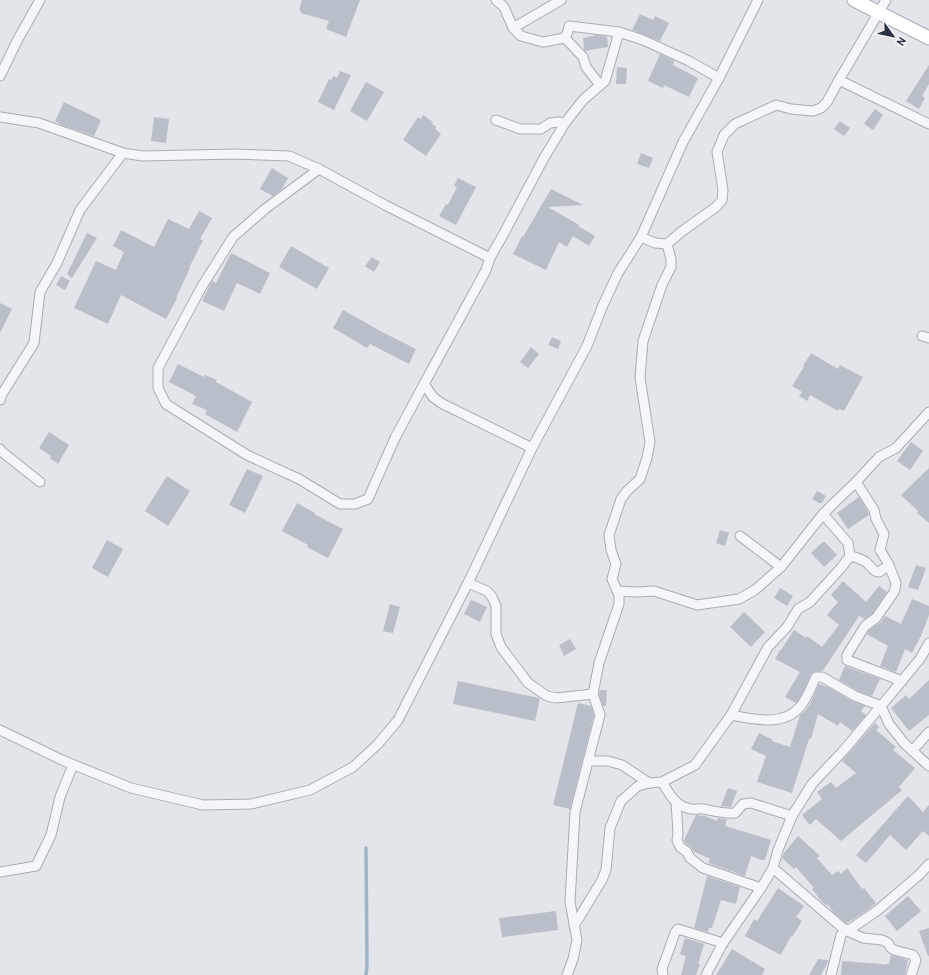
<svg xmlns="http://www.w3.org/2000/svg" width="929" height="975" font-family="Overpass,sans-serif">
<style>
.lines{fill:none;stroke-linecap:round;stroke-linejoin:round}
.stream{stroke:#9db4ca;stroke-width:3.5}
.building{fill:#b9bfc8}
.minor-casing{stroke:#a7acb5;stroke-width:11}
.secondary-casing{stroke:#a7acb5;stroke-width:15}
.minor{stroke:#f5f6f9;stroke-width:9}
.secondary{stroke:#fff;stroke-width:13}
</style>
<rect width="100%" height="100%" fill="#e2e5ea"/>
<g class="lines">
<!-- stream -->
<polyline class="stream" points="366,975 367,965 366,848"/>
</g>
<!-- building -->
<g class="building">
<polygon points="302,0 360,0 346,37 326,29 329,21 301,13 301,11 299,10"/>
<polygon points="640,14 653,20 655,16 669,23 660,41 645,35 632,30"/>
<polygon points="597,35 607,37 608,47 585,51 584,50 583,38"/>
<polygon points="660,54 674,61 673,65 698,78 689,97 664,85 663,88 648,81"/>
<polygon points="929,65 929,84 922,96 925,98 919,109 906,101"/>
<polygon points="617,67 627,68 626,84 616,84"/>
<polygon points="340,71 351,75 334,110 318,102 329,79 332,80 333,76 337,78"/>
<polygon points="366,82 384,92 367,121 350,111"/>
<polygon points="64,102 101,120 94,136 64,126 55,121"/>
<polygon points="875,109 883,115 873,130 864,124"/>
<polygon points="423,115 433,122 432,124 436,127 435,129 441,134 426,156 403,140 418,117 421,119"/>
<polygon points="154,117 169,119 166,143 151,141"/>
<polygon points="840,121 850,128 844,136 834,129"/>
<polygon points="641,153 653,158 649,168 637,164"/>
<polygon points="272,168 288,178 282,189 273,196 260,189"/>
<polygon points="458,178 476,187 456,225 439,216 446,204 448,205 457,187 454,186"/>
<polygon points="551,189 583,205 548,207 579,225 578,226 595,236 589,246 573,236 567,247 559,242 546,270 513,254 522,236 523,237"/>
<polygon points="199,211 212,218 200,239 203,240 189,268 190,268 176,298 177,298 166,319 121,295 108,324 74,308 96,261 116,270 124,252 113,246 121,230 154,247 168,219 189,229"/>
<polygon points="87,233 97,238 72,278 67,274"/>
<polygon points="291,246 329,268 317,289 279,267"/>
<polygon points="231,253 270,273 260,294 237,283 224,311 202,301 212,281 216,283"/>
<polygon points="372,257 380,262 374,272 365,266"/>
<polygon points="61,276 70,281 65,290 56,285"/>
<polygon points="0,303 12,309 0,333"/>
<polygon points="343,310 384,333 416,349 409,364 370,344 367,348 333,328"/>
<polygon points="552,337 561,341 558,349 548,345"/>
<polygon points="531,347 539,354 528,368 520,362"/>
<polygon points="811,353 838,369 840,365 863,377 844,411 839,409 838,411 810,395 807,401 799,396 802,392 792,386 804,367 803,366"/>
<polygon points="178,364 204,377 205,375 217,380 216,382 252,402 237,432 205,414 207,410 192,404 196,396 169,382"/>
<polygon points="49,432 69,445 58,464 50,458 51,456 39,448"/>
<polygon points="911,442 923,451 910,470 897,461"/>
<polygon points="929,468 929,523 917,513 918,511 901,495"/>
<polygon points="247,469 263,476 245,513 229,505"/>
<polygon points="167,476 190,491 168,526 145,511"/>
<polygon points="817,491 826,496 822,503 819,503 812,499"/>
<polygon points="859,497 868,512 869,515 848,529 837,513"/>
<polygon points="297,503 315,513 314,514 343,529 328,558 307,547 308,545 282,531"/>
<polygon points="720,530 729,533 725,546 716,543"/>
<polygon points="107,540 123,549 108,577 92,568"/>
<polygon points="824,541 837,555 824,567 811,553"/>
<polygon points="916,565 926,568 918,590 908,587"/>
<polygon points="843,581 866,602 879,586 887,592 872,614 865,619 859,616 824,669 821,671 813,672 811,674 802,694 796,703 785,697 800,672 775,659 780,650 781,650 794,630 806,638 807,636 822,647 839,625 827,615 838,602 831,595"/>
<polygon points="780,588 793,596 787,606 774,598"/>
<polygon points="912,599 929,606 929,615 922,633 922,634 912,653 905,649 896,672 880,666 888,646 867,634 869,630 881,622 885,616 901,624"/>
<polygon points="471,600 487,607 480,622 464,614"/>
<polygon points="390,604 400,607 393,633 383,631"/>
<polygon points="744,612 765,632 751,647 730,627"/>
<polygon points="570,639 576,649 564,656 559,645"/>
<polygon points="845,666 880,679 872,696 858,691 839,680"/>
<polygon points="929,680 929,715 909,731 891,708 906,695 909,699"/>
<polygon points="458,681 539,698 540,698 535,721 453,704"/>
<polygon points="819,684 828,687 852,701 865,706 861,711 866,715 852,731 840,722 838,726 818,714 811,739 809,739 792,793 757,782 766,756 751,749 759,733 772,739 772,741 790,747 800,715 805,711 810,704"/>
<polygon points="600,690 607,690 606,706 603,706 599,694"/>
<polygon points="578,703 591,706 594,715 570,809 553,805"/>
<polygon points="875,723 879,727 876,730 896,747 893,750 915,768 899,787 902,790 841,841 816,819 810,825 802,815 822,799 817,792 831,782 836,788 856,773 842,761"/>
<polygon points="728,788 737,791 731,807 721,806"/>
<polygon points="908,796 923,812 929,805 929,836 923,831 906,850 890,835 866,863 856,855"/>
<polygon points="696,815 705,816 717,821 718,818 727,819 725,826 771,840 765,860 761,860 751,856 745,876 708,863 710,859 693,851 691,847 685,843 684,840"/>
<polygon points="798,836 820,856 817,858 832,875 838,871 841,874 847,868 862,889 864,888 876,903 869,909 849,922 846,923 834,913 828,905 826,905 822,902 812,889 814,888 796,867 794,869 782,858 784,853"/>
<polygon points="707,876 740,887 736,904 721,900 712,928 709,928 708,932 694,928"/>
<polygon points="778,888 804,906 796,917 802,921 792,937 791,936 781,955 745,936 754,919 757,921"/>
<polygon points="908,896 921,911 897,931 885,916"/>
<polygon points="556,911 558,930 502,937 499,918"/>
<polygon points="929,928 929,956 928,956 919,931"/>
<polygon points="685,938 704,944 698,964 700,964 696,975 681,975 686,956 680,954"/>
<polygon points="732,949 765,969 762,975 716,975"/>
<polygon points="891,955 908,960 905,975 841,975 842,961 882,964 885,965 886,964 889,964"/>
<polygon points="818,959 829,960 821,975 809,975"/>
</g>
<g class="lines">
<defs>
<g id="minor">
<polyline points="496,0 504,7 513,28 521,36 543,42 565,38 568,31 569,26 619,32 643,40 689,61 719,78"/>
<polyline points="513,28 561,0"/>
<polyline points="565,38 583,57 586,67 600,85"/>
<polyline points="0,76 17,41 40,0"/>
<polyline points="839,80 929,124"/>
<polyline points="0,117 39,123 123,153 143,156 235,154 289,156 319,169 385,205 490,258"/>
<polyline points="496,120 520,129 541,129 550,123 558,122 565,123"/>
<polyline points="319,169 265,209 233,237 201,288 158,368 158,388 166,404 247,455 299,479 340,504 355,504 368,499 395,438 424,384"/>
<polyline points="641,237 655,243 667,244 681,232 716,207 722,200 723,190 717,152 724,135 735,124 776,105 791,109 813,111 821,108 827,102 839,80 886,0"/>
<polyline points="922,336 929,338"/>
<polyline points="0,400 2,394 34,343 40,292 57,263 80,210 123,153"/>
<polyline points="532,448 441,403 433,397 424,384 486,270 490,258 503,235 544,158 565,123 583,100 605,81 619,32"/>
<polyline points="0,449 1,451 40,482"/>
<polyline points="856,482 874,510 876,519 884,534 880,550 888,563 896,583 895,589 894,592 876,618 865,626 847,655 847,660 902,681"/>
<polyline points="740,536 781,567"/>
<path d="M 850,556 C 856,557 861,559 866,562 C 871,566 873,572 879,572 L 889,565"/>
<polyline points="468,583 487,591 492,597 496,606 496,634 501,647 528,683 547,696 556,698 593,694"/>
<polyline points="617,591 637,592 654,591 697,605 739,599 755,590 781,567 823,514 834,503 856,482 879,457 896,448 929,412"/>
<polyline points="731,715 768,647 787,627 798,609 810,602 841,568 850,556 848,543 823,514"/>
<polyline points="0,730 62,760 131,788 203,805 251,804 310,790 353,767 378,744 398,720 468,583 532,448 587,346 603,305 618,273 641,237 683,142 719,78 758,0"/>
<polyline points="912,751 929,732"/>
<polyline points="588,761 608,761 622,765 649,783"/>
<path d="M 662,782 C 670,795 675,806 691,809 C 695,810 699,808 703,809 C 714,811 724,814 735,813 L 743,804 L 751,803 L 792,816"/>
<polyline points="676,801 678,834 677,840 680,847 687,852 690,858 703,868 761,888"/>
<polyline points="773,868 845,930 863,938 882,940 888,943 891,948 894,950 913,955 916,960 911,975"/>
<polyline points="0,872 36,866 51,835 60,797 73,765"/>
<path d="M 574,926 L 602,880 L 606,870 L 610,828 L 621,801 L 638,786 L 649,783 L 662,782 L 695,765 L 731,715 C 753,719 783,727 800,707 C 807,699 811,687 816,677 L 822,677 L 855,696 L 881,706 L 889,724 L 904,743 L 929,766"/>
<polyline points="567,975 573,959 577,940 570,902 575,812 600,715 593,694 599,663 619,604 619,595 612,579 616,564 611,550 609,535 621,499 627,491 640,479 647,458 650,442 640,378 643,341 662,285 671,267 671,259 667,244"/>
<polyline points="663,975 662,969 675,933 678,929 723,943"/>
<polyline points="706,975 723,943 761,888 773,868 778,850 792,816 812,784 843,751 881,706 920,659 929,643"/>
<polyline points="831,975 841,935 845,930 852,928 878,910 919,875 929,864"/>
</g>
<polyline id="secondary" points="854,0 929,38"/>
</defs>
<!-- minor casing -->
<use href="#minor" class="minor-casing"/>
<!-- secondary casing -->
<use href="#secondary" class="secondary-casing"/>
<!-- minor -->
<use href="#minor" class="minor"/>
<!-- secondary -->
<use href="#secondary" class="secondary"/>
</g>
<!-- north arrow -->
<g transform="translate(893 36) rotate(123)" stroke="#f2f4f8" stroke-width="3" paint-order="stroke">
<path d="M0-3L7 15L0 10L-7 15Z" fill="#2a3343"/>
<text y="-6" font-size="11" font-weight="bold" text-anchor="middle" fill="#2a3343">N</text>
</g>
</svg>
